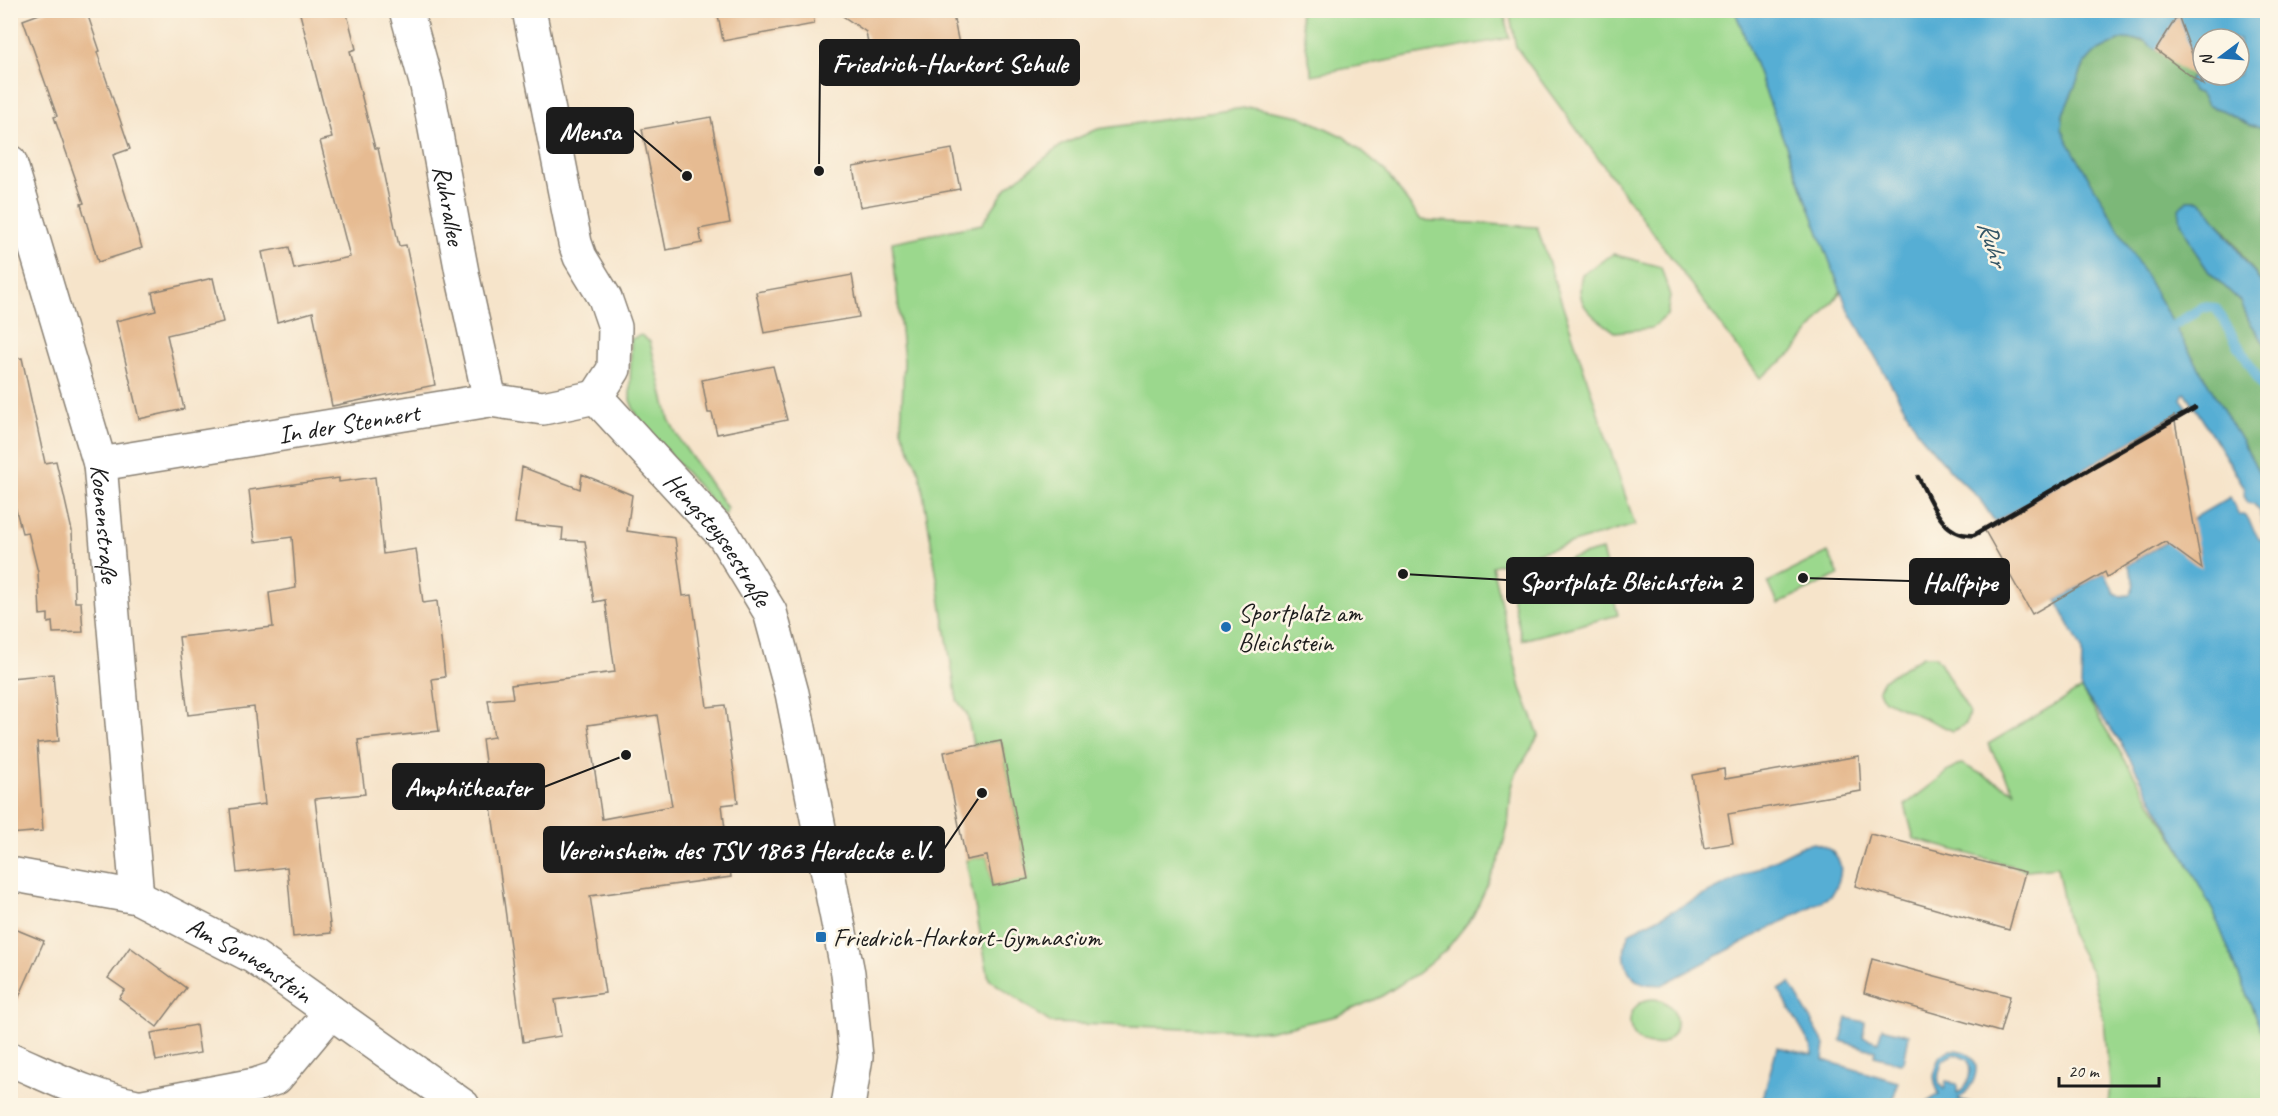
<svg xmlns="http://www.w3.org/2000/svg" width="2278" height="1116" font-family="Caveat,sans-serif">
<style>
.green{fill:#9bd88d;stroke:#5c7a54;stroke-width:1.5}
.forest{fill:#7cb878;stroke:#4c6a4a;stroke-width:1.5}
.water{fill:#57aed4;stroke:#3a6578;stroke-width:1.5;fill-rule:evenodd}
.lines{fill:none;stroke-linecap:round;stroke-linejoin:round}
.stream{stroke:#57aed4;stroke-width:10}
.building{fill:#e6bb92;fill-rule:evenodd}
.minor-casing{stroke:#898073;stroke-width:36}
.minor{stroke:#fff;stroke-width:33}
.rail{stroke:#1c1c1c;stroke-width:4.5}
.poi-dot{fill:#1f6fb2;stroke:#fcf5e5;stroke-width:2}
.labels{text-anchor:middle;stroke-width:5;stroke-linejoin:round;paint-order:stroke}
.street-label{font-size:26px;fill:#1c1c1c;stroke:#fcf5e5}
.poi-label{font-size:26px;fill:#1c1c1c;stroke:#fcf5e5;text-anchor:start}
.water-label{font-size:27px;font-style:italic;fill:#345666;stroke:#fcf5e5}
.leader{fill:none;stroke:#1c1c1c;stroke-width:2}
.callout-dot{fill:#1c1c1c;stroke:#fcf5e5;stroke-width:2}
.callout{fill:#1c1c1c;stroke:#1c1c1c;stroke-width:2}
.callout-label{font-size:27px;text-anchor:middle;font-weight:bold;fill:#fff}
</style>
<rect width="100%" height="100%" fill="#fcf5e5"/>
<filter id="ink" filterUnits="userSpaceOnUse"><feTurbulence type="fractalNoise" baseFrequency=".0167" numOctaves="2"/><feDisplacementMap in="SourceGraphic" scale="12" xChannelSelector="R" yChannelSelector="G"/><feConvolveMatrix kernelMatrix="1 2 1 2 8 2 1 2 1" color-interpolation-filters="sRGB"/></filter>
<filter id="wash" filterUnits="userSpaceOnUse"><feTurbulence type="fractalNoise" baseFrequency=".008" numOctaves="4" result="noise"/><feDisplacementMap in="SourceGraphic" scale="24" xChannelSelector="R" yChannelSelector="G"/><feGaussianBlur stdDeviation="1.35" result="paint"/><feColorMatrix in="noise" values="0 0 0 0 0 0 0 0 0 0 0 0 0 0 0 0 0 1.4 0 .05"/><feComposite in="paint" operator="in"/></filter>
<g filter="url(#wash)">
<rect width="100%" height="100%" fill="#f6e4ca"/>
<!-- green -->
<g class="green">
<polygon points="1299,11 1504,11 1509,38 1312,75"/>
<polygon points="1509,11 1735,11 1841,291 1794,352 1760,378 1516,47"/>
<polygon points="1251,107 1300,116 1344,137 1385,171 1421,220 1537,227 1635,525 1492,566 1521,688 1539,735 1515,776 1511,791 1508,825 1499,860 1473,916 1446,950 1418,973 1382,996 1337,1016 1268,1031 1051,1023 989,979 966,860 987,856 993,886 1028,878 1001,741 973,745 967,714 957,700 920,474 901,429 904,361 892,242 982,224 1007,187 1062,145 1098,129"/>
<path d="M 1613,254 L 1661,267 L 1670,296 L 1667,315 L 1652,328 L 1615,332 C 1591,314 1574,307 1582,274 Z"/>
<polygon points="641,335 650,342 669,419 681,442 727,508 726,514 724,515 644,426 634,410 630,400 631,339"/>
<polygon points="1602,550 1618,615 1522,640 1507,575"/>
<polygon points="1828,552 1839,575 1778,604 1768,582"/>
<polygon points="1923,656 1935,656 1940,662 1969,712 1966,724 1953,731 1884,700 1878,689 1883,680"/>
<polygon points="2081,689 2185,857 2214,913 2267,1046 2267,1105 2108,1105 2110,1084 2104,1021 2092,973 2070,933 2057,867 2027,870 1914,839 1905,805 1957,765 1962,764 2014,791 1988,744"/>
<circle cx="1653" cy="1022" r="23"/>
</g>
<!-- forest -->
<polygon class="forest" points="2123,39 2176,44 2202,57 2187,84 2193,91 2201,94 2207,105 2211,107 2222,110 2250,125 2267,128 2267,291 2230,237 2199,200 2187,200 2181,222 2195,251 2209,272 2241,302 2249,321 2267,347 2267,484 2264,484 2252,459 2067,142 2062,129 2063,114 2085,63 2094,53"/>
<!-- water -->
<g class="water">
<path d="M 1735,11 L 2267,11 L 2267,128 L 2250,125 L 2222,110 L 2211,107 L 2207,105 L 2201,94 L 2193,91 L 2187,84 L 2202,57 L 2176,44 L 2167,58 L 2143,40 L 2123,39 L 2094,53 L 2085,63 L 2063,114 L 2062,129 L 2068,142 L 2252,459 L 2264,484 L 2267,484 L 2267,1046 L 2214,913 L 2185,857 L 2119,740 L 2081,689 L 2082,649 L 2056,600 L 2105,572 L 2114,593 L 2120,596 L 2129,595 C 2138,584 2132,577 2127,565 L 2173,538 L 2199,552 C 2197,542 2190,533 2187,522 L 2230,497 L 2239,515 L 2242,514 L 2246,516 L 2259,539 L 2262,540 L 2266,536 L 2259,511 L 2254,504 L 2248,503 L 2244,496 L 2245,488 L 2186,393 L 2183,394 L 2181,399 L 2188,408 L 1995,522 L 1979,498 L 1951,471 L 1920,435 L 1847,307 ZM 2203,39 L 2239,39 L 2239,75 L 2203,75 Z"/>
<polygon points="2187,200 2199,200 2205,205 2267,291 2267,347 2249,321 2241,302 2209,272 2195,251 2181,222 2179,209"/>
<path d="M 1814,843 C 1844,851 1847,872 1831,896 L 1662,985 C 1658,984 1652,985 1647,984 C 1623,979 1620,950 1630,932 L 1804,845 Z"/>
<polygon points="1790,983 1825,1045 1823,1060 1898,1082 1892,1105 1761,1105 1777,1047 1812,1055 1812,1048 1779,990"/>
<polygon points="1847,1018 1865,1022 1863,1037 1878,1042 1882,1028 1909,1035 1904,1062 1900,1063 1874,1056 1875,1051 1841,1041"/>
<path d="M 1949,1050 C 1986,1048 1981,1084 1958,1099 L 1978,1105 L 1924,1105 L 1939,1094 C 1932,1077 1933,1074 1939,1057 ZM 1955,1054 L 1968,1060 C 1972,1072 1969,1089 1957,1093 L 1957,1084 L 1946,1082 L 1944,1089 C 1934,1081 1940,1070 1943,1060 Z"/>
</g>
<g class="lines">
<!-- stream -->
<polyline class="stream" points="2173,326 2203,307 2216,308 2268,395"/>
</g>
<g id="blocks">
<!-- building -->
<g class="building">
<polygon points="50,10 86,10 100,51 97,52 130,149 113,155 142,248 98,262 81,204 84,203 54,117 57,116 23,20"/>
<polygon points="299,10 346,10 356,49 350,51 375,148 378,148 399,246 406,245 435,385 332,406 313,312 277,322 262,252 289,247 294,269 350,257 320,141 332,138"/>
<polygon points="717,10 813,10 814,24 723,41"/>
<polygon points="834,10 952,10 960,49 872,65 866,32"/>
<polygon points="2178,15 2203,85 2156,50"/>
<polygon points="711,117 730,223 699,229 702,243 666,250 642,129"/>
<polygon points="952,149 960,189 860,207 853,167"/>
<polygon points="852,275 859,317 764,333 756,292"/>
<polygon points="213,278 223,322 167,335 184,409 139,419 116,321 156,311 152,292"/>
<polygon points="22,358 45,463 56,461 72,531 75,602 81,602 83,632 53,633 52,622 48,623 48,614 40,615 38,572 28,532 22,533 10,487 10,359"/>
<polygon points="773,366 787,420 717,434 712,413 708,413 702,380"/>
<polygon points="2174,416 2202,569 2165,542 2107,577 2105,572 2032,614 1984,529"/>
<path d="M 522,467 L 580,489 L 582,474 L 632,495 L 627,531 L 675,538 L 683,596 L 692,595 L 707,707 L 725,705 L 738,803 L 722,805 L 731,877 L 590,896 L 605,993 L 555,1000 L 561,1036 L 523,1042 L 482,739 L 494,737 L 488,700 L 513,698 L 511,685 L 615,672 L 605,600 L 594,602 L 585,541 L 562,540 L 563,528 L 515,523 ZM 657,715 L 672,806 L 602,819 L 588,725 Z"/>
<polygon points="375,477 383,554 416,549 423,603 437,601 445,677 432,679 439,731 358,740 365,794 315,799 331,933 293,937 287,867 237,873 230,809 265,804 254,707 188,715 179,637 273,627 269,593 296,588 292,537 255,542 249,490 339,478 339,482"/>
<polygon points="53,674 59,741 37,743 43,831 10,834 10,678"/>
<polygon points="1001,741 1028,879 993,886 987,856 966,860 944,752"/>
<polygon points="1859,756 1861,791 1728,814 1733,843 1704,848 1692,775 1724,769 1725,779"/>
<polygon points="1870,834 2025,872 2009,930 1855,886"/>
<polygon points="10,927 44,941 10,1017"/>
<polygon points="130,947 186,988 157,1027 119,998 125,990 108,978"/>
<polygon points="1872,959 2010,996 2000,1032 1864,993"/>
<polygon points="196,1025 200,1053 156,1061 151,1033"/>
</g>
</g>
</g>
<g filter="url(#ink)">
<use href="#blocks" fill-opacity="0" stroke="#898073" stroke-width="1.5"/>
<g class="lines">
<defs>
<g id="minor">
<path id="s1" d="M 406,10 L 427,86 L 463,278 L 490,400"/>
<polyline points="529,10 575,243 580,257 605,298 615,327 614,369 596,397"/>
<path id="s2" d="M 10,162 L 100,464 L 137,897"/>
<path id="s3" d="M 596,397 L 724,536 L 770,612 L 792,693 L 848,973 L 856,1057 L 848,1106"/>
<path id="s4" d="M 100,464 L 490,400 L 543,408 L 596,397"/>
<path id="s5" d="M 10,874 L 137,897 L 254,957 L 463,1106"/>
<path d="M 10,1059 C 52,1077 92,1098 137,1106"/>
<polyline points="143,1106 255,1085 276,1078 331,1012"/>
</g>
</defs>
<!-- minor casing -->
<use href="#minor" class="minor-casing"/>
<!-- minor -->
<use href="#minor" class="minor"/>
<!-- rail -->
<path class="rail" d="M 1918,477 C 1931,501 1942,538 1974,535 L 2195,408"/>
</g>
</g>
<!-- markers -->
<g class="poi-dot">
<circle cx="1226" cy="627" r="6"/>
<rect x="815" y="931" width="12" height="12" rx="3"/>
</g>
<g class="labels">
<!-- street labels -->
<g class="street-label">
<text dy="9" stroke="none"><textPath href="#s1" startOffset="200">Ruhrallee</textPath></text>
<text dy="9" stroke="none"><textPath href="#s4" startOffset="252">In der Stennert</textPath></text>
<text dy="9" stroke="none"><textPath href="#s2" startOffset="375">Koenenstraße</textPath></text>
<text dy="9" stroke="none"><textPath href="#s3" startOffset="188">Hengsteyseestraße</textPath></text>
<text dy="9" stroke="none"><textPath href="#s5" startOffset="258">Am Sonnenstein</textPath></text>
</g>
<!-- poi labels -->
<g class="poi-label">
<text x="1238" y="621">Sportplatz am<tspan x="1238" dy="30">Bleichstein</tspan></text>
<text x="833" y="946">Friedrich-Harkort-Gymnasium</text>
</g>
<!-- water labels -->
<g class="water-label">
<text transform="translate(1993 243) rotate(73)" y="9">Ruhr</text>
</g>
</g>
<!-- callouts -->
<path class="leader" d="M819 171L820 62M687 176L633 130M1403 574L1507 580M1803 578L1910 581M626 755L544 787M982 793L944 849"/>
<g class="callout-dot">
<circle cx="819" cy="171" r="6"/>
<circle cx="687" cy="176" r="6"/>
<circle cx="1403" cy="574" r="6"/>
<circle cx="1803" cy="578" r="6"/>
<circle cx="626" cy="755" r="6"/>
<circle cx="982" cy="793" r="6"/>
</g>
<g class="callout">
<rect x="820" y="40" width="259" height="45" rx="6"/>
<rect x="547" y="108" width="86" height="45" rx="6"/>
<rect x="1507" y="558" width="246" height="45" rx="6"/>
<rect x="1910" y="559" width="99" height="45" rx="6"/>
<rect x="393" y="764" width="151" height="45" rx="6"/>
<rect x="544" y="827" width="400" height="45" rx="6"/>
</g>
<g class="callout-label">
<text x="950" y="72">Friedrich-Harkort Schule</text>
<text x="590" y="140">Mensa</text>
<text x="1630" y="590">Sportplatz Bleichstein 2</text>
<text x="1960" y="591">Halfpipe</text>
<text x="468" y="796">Amphitheater</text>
<text x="744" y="859">Vereinsheim des TSV 1863 Herdecke e.V.</text>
</g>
<!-- margin -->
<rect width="2278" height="1116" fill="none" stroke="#fcf5e5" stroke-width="36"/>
<!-- north arrow -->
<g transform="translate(2221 57) rotate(254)"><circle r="28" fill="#fcf5e5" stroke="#a29e95" stroke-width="1.5"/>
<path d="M0-4.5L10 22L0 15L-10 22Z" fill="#1f6fb2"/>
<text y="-9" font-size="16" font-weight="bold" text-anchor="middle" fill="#1c1c1c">N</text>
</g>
<!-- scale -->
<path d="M2059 1077v9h100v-9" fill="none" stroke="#1c1c1c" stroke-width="3"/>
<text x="2068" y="1077" font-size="18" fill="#1c1c1c" stroke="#fcf5e5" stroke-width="4.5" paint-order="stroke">20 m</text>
</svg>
